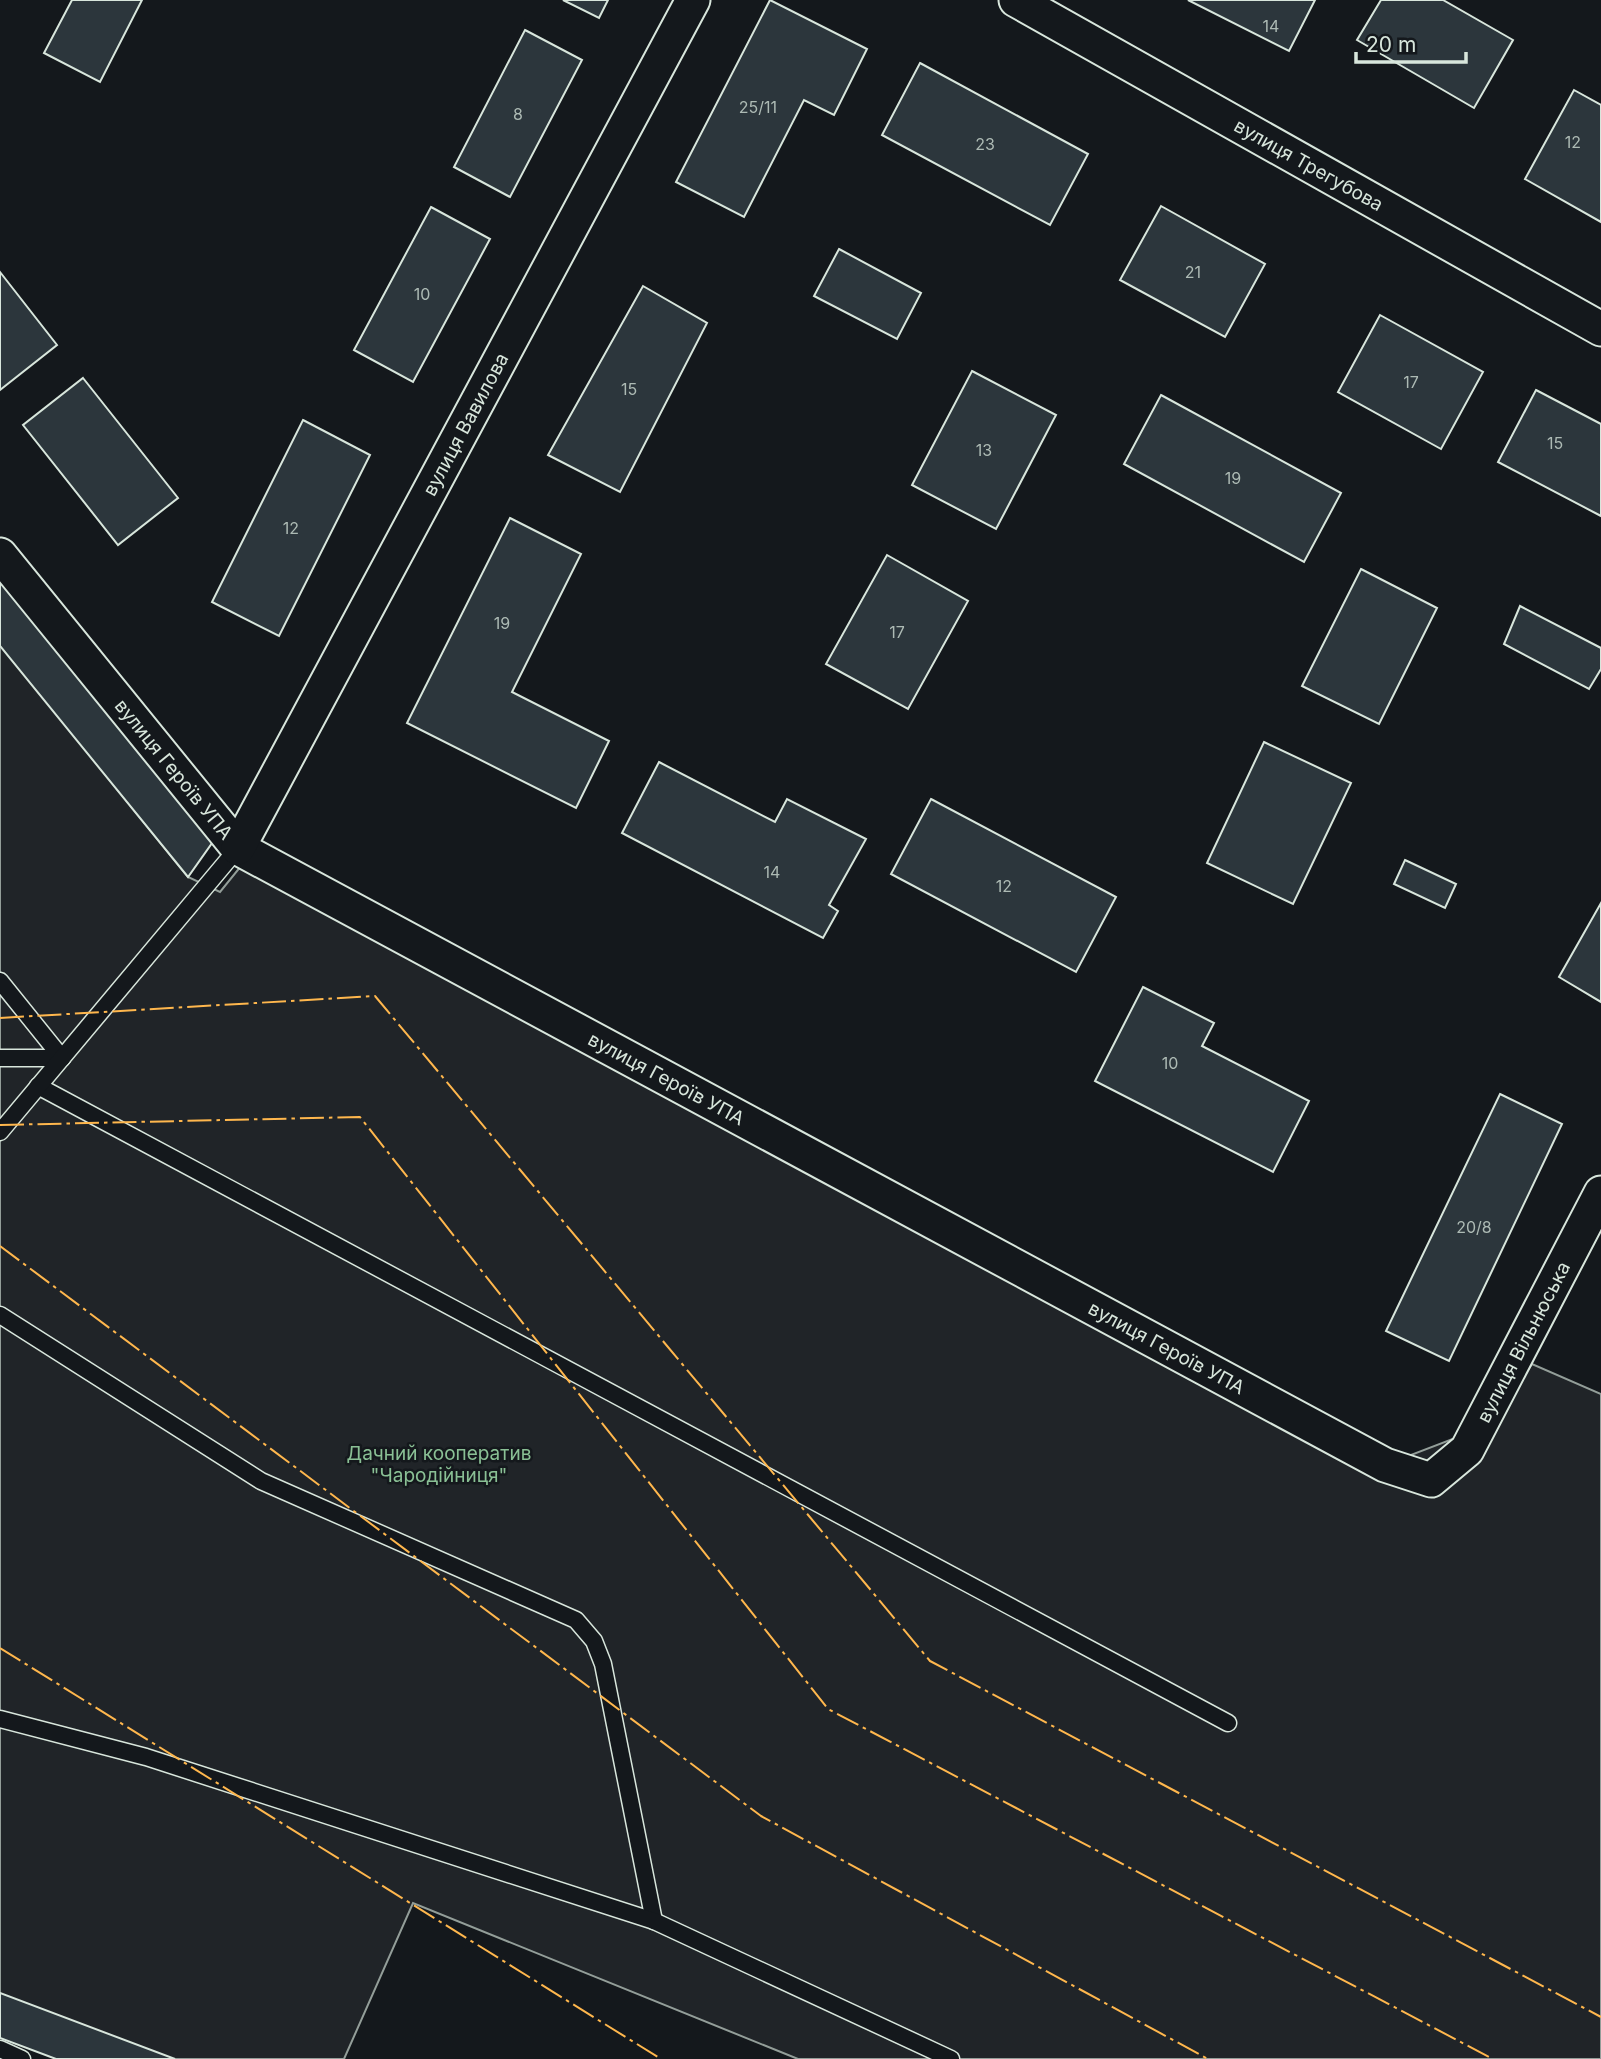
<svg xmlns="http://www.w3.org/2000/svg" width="1601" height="2059" font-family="Inter,sans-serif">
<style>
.green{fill:#202428;stroke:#939e99;stroke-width:2}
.building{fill:#2c363c;stroke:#d8e6dc;stroke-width:2}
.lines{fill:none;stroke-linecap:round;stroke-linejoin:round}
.service-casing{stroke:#d8e6dc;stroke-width:19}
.minor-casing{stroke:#d8e6dc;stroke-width:37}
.service{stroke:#14181c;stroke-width:16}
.minor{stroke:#14181c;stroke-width:33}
.power{stroke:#ffb74d;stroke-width:2;stroke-dasharray:24 5 3.5 5;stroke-linecap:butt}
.labels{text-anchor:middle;stroke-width:5;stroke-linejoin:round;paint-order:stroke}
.number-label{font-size:16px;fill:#adbab4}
.street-label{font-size:19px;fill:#d8e6dc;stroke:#14181c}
.park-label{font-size:19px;fill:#8ac095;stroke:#14181c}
</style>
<rect width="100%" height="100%" fill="#14181c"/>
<!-- green -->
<polygon class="green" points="0,644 188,877 220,892 241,866 1385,1465 1492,1424 1532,1364 1601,1394 1601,2059 798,2059 413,1903 344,2059 118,2059 0,2013"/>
<!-- building -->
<g class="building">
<polygon points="72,0 142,0 100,82 44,53"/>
<polygon points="563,0 608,0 599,18"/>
<polygon points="770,0 867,49 834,115 804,100 744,217 676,182"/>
<polygon points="1188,0 1315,0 1289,51"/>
<polygon points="1381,0 1443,0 1513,40 1474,108 1357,40"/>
<polygon points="525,30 582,60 510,197 454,167"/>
<polygon points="920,63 1088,154 1050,225 882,135"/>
<polygon points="1574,90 1601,105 1601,222 1525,179"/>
<polygon points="1161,206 1265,264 1225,337 1120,280"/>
<polygon points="431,207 490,239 413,382 354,350"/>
<polygon points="839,249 921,293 897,339 814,296"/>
<polygon points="0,272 57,345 0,390"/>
<polygon points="643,286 707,323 620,492 548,455"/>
<polygon points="1380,315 1483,372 1441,449 1338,392"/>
<polygon points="972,371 1056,415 996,529 912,485"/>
<polygon points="83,378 178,498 118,545 23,425"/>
<polygon points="1536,390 1601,424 1601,516 1498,462"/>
<polygon points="1161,395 1341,493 1304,562 1124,464"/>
<polygon points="303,420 370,455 279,636 212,602"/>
<polygon points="510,518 581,554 512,692 609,741 576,808 407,723"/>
<polygon points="887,555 968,601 908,709 826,664"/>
<polygon points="1361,569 1437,608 1379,724 1302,686"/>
<polygon points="0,575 217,836 188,877 0,646"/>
<polygon points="1520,606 1601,648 1601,669 1589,689 1504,644"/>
<polygon points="1264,742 1351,783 1293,904 1207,863"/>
<polygon points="659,762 775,822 787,799 866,839 829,905 838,911 823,938 622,833"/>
<polygon points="931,799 1116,897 1076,972 891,874"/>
<polygon points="1405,860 1456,884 1445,908 1394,884"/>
<polygon points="1601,903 1601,1002 1559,977"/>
<polygon points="1143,987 1214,1023 1202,1046 1309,1101 1273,1172 1095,1081"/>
<polygon points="1500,1094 1562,1124 1449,1361 1386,1331"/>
<polygon points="0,1993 175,2059 56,2059 0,2038"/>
</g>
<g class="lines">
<defs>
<g id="service">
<polyline points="0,981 62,1058"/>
<polyline points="0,1058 62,1058"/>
<polyline points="38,1086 1228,1723"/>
<polyline points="0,1132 238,848"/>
<polyline points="0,1315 261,1481 576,1620 594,1641 603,1664 654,1921"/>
<polyline points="0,1719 146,1757 654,1921 951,2059"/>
<polyline points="0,2049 22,2059"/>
</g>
<g id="minor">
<path id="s1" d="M 1016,0 L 1601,329"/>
<path id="s2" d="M 0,555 L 238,848 L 1385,1465 L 1431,1480 L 1467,1450 L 1601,1193"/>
<path id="s3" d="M 238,848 L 693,0"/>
</g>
</defs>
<!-- service casing -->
<use href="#service" class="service-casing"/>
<!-- minor casing -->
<use href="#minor" class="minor-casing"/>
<!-- service -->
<use href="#service" class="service"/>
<!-- minor -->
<use href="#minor" class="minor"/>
<!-- power -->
<g class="power">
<polyline points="0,1018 375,996 930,1661 1601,2017"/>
<polyline points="0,1125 360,1117 828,1709 1493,2059"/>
<polyline points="0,1246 761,1816 1208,2059"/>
<polyline points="0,1648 661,2059"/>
</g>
</g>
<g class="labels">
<!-- number labels -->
<g class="number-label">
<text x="1271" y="32">14</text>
<text x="758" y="113">25/11</text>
<text x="518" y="120">8</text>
<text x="1573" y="148">12</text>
<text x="985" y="150">23</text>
<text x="1193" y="278">21</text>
<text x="422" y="300">10</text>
<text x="1411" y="388">17</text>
<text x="629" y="395">15</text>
<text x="1555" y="449">15</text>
<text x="984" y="456">13</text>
<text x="1233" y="484">19</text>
<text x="291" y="534">12</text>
<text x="502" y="629">19</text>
<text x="897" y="638">17</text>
<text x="772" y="878">14</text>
<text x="1004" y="892">12</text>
<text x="1170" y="1069">10</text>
<text x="1474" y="1233">20/8</text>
</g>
<!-- street labels -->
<g class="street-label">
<text dy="7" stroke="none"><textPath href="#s1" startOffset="336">вулиця Трегубова</textPath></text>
<text dy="7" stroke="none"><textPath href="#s3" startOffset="481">вулиця Вавилова</textPath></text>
<text dy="7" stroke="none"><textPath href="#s2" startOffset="276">вулиця Героїв УПА</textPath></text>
<text dy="7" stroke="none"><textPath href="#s2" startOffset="864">вулиця Героїв УПА</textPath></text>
<text dy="7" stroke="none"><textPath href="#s2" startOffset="1897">вулиця Вільнюська</textPath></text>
<text dy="7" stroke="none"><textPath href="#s2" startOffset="1432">вулиця Героїв УПА</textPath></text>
</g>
<!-- park labels -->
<g class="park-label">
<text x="439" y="1460">Дачний кооператив<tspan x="439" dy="22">"Чародійниця"</tspan></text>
</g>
</g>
<!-- scale -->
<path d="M1356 52v10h110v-10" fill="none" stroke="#d8e6dc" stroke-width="3.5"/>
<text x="1366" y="52" font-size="21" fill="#d8e6dc" stroke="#14181c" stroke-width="5" paint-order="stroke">20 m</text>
</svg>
